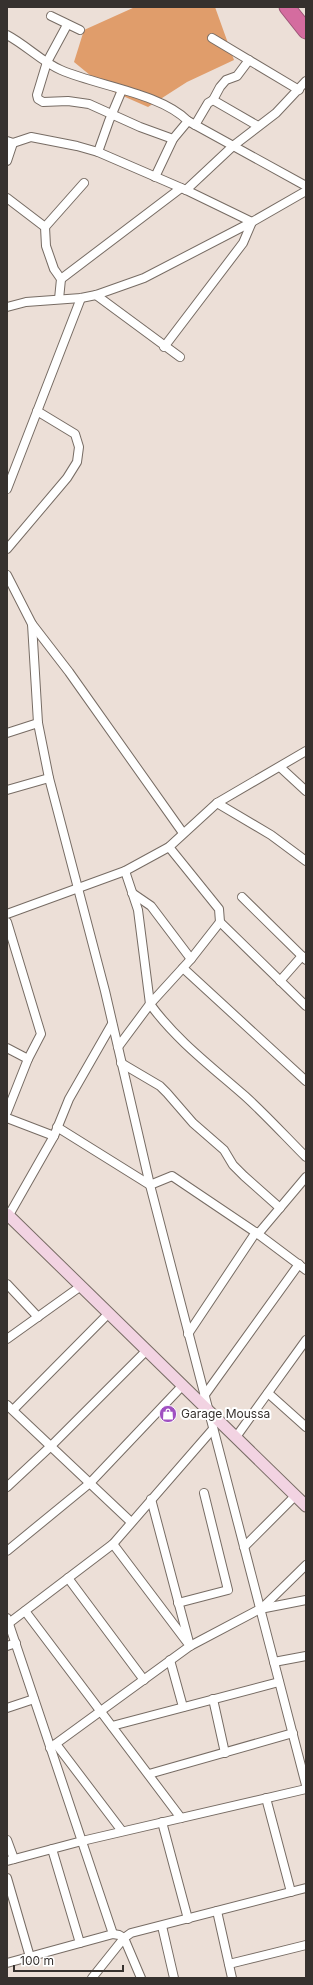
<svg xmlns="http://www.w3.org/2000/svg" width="313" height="1985" font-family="Inter,sans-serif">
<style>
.forest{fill:#e09d6b}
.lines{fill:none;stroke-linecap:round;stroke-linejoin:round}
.street-casing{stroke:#776c64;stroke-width:10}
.secondary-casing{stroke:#776c64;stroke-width:13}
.highway-casing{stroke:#9d5777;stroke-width:17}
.street{stroke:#fff;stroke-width:8}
.secondary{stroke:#f2d3e2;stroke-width:11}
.highway{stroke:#d46c9f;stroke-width:15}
.labels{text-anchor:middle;stroke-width:4;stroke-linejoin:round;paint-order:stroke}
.poi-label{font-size:12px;fill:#36312e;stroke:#fff;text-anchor:start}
</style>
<rect width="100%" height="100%" fill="#ecdfd7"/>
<!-- forest -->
<polygon class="forest" points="135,7 215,7 234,60 187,82 148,107 107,89 74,62 84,30"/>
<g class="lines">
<defs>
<g id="street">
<polyline points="51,16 80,30"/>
<polyline points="67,25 47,62 37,95 38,99 43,102 68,101 89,104 140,127 173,139"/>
<path d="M 7,35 C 26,45 42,62 61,70 C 98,86 160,93 188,121 L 306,186"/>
<polyline points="212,38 299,90"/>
<polyline points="122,90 109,121 98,152 186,190 252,222 243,243 164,347"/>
<polyline points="213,100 220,87 226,80 237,76 249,60"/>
<polyline points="195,125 208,103 213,100 258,126"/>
<polyline points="7,141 13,143 31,137 77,146 98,152"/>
<polyline points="7,161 13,143"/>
<polyline points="155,177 173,139 188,121"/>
<polyline points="186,190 233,146 276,113 306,81"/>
<polyline points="7,198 45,227 46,246 54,269 61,279 59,299"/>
<polyline points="45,227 84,183"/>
<polyline points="61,279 181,188"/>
<polyline points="96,295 180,357"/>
<polyline points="7,307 26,302 81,298 96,295 144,278 252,222 306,191"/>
<polyline points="7,489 81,298"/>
<polyline points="7,549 67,478 77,462 79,447 75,434 37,411"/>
<polyline points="7,575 32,624 38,723 49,778 105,991 150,1185 306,1785"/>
<polyline points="32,624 69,672 183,833"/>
<polyline points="7,733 38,723"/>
<polyline points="280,767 306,791"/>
<polyline points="7,790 49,778"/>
<polyline points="217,803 271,835 306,861"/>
<polyline points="169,847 219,909 220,922 306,1006"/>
<path d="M 125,871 L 138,910 L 150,1004 C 176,1040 212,1067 245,1096 C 266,1115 286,1137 306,1157"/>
<polyline points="132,893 151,906 191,959"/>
<polyline points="242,897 306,960"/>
<polyline points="7,914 125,871 169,847 217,803 306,751"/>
<polyline points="7,922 41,1034 28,1059 7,1112"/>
<polyline points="183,968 306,1081"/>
<polyline points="280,981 302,956"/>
<polyline points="118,1047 150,1004 191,959 220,922"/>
<polyline points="7,1048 28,1059"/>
<polyline points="121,1063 160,1086 167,1093 193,1123 224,1150 233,1165 244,1176 280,1208"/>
<polyline points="7,1118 54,1136"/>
<polyline points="57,1127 150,1185 172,1176 258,1234 306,1270"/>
<polyline points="9,1215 54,1136 69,1099 112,1024"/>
<polyline points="258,1234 306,1177"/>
<polyline points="7,1284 38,1317"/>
<polyline points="188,1334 256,1232"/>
<polyline points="7,1339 81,1286"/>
<polyline points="268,1393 306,1427"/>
<polyline points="204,1396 299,1264"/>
<polyline points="7,1405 131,1522"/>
<polyline points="13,1410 109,1313"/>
<polyline points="236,1437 306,1340"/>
<polyline points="7,1487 51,1446 147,1350"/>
<polyline points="151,1499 190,1646"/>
<polyline points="113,1544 187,1642"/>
<polyline points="244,1547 296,1495"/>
<polyline points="7,1551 90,1483 183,1385"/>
<polyline points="68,1578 144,1680"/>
<polyline points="178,1603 228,1590 204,1493"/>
<polyline points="261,1609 306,1565"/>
<polyline points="25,1611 181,1818"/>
<polyline points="7,1618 113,1934"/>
<polyline points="9,1623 113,1544 213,1429"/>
<polyline points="7,1646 16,1643"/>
<polyline points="170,1660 183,1707"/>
<polyline points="274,1662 306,1656"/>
<polyline points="213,1699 225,1753"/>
<polyline points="7,1708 34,1699"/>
<polyline points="112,1726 279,1682"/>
<polyline points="56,1744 122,1831"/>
<polyline points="50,1748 190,1646 260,1609 306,1600"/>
<polyline points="149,1774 293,1733"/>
<polyline points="266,1798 291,1892"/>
<polyline points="162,1822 188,1919"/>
<polyline points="7,1840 14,1859"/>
<polyline points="52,1849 80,1943"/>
<polyline points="7,1861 82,1841 306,1789"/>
<polyline points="7,1878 30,1957"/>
<polyline points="217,1911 232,1978"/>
<polyline points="162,1926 174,1978"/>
<polyline points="7,1963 113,1934 119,1935 124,1938 131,1933 306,1888"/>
<polyline points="229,1964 306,1945"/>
<polyline points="92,1978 124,1938 141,1978"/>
</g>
<polyline id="secondary" points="7,1214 306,1506"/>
<polyline id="highway" points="287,7 306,31"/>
</defs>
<!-- street casing -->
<use href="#street" class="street-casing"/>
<!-- secondary casing -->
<use href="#secondary" class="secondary-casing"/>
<!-- highway casing -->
<use href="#highway" class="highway-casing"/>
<!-- street -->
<use href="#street" class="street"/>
<!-- secondary -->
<use href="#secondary" class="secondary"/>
<!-- highway -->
<use href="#highway" class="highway"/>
</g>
<!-- icons -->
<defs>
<symbol id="shop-disc" viewBox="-11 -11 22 22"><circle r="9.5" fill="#a050c1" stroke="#fff"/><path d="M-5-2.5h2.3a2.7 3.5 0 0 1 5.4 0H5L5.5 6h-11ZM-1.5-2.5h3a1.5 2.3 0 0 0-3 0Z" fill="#fff"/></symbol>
</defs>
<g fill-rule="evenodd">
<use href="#shop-disc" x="158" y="1404" width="20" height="20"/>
</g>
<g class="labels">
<!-- poi labels -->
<g class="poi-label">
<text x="181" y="1418">Garage Moussa</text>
</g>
</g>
<!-- border -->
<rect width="313" height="1985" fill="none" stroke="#36312e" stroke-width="16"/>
<!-- scale -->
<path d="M14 1965v6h109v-6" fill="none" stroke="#36312e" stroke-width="2"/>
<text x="20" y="1965" font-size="12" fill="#36312e" stroke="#ffffff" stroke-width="3" paint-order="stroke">100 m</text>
</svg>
